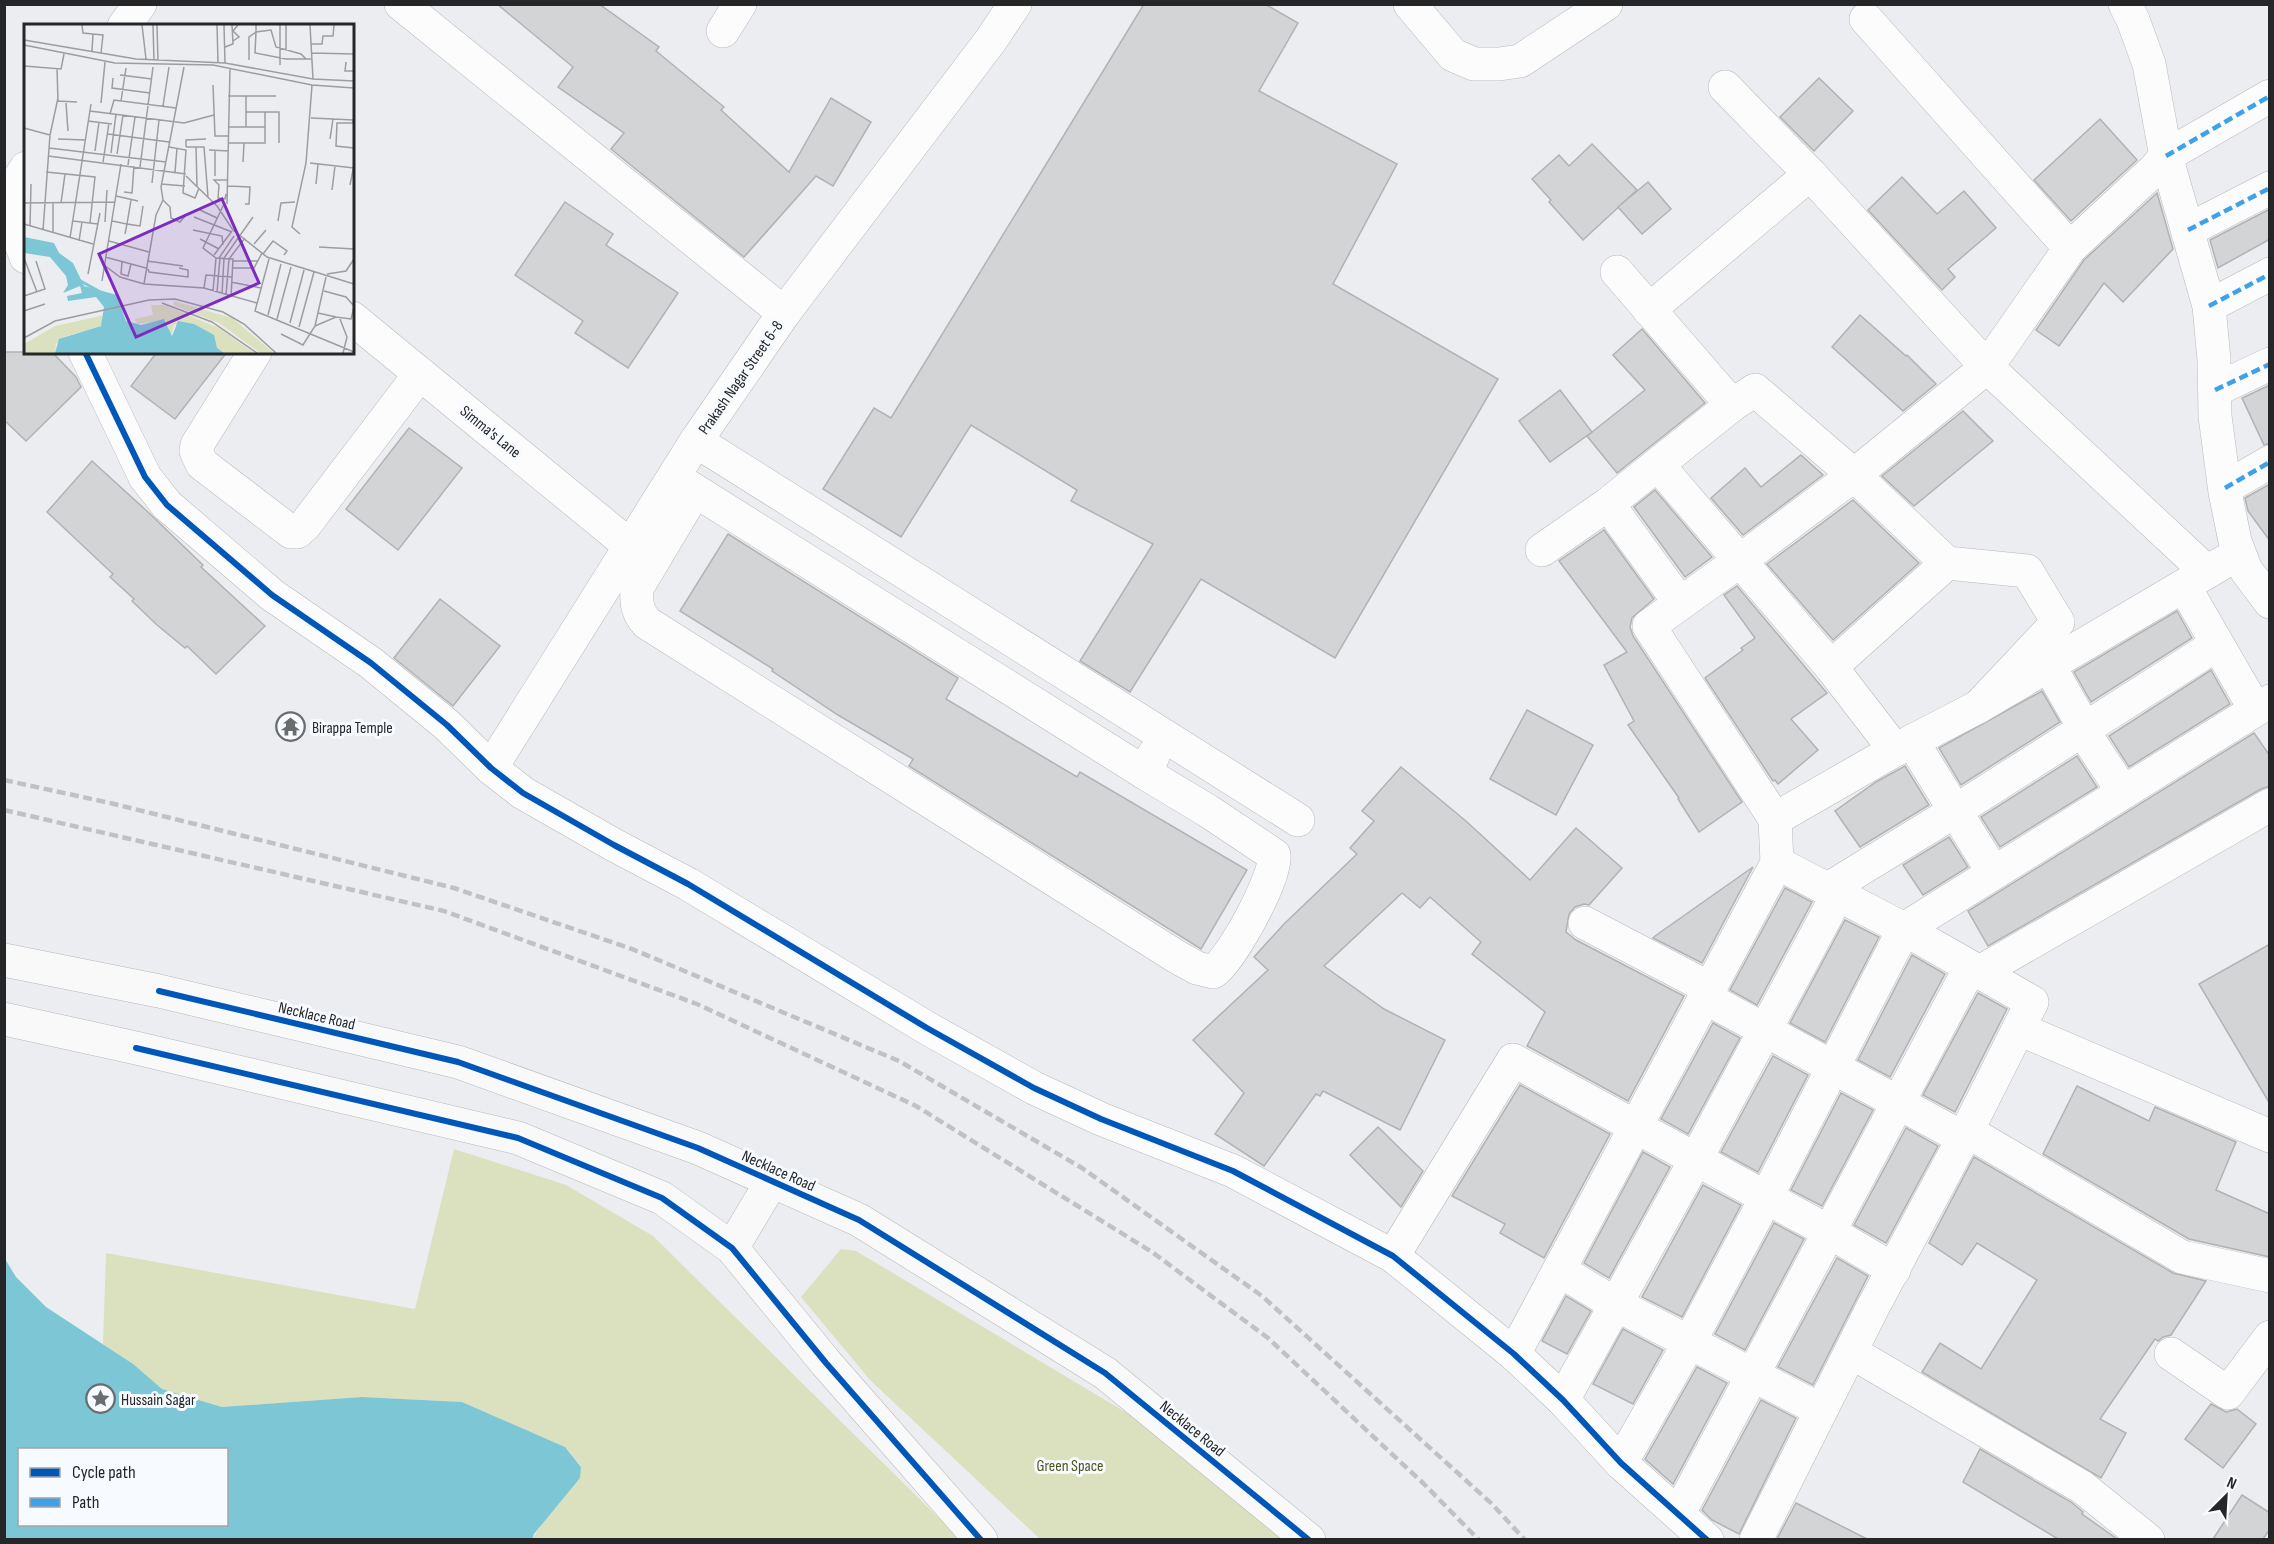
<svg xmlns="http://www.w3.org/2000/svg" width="2274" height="1544" font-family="'Sofia Sans Condensed',sans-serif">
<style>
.green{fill:#dbe1be}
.water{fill:#7dc6d5;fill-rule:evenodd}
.building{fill:#d3d4d5;stroke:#b1b2b4;stroke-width:1.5}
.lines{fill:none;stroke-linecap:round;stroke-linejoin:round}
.minor-casing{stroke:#b7b9bb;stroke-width:34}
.tertiary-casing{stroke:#b7b9bb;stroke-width:34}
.secondary-casing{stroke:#b7b9bb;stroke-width:34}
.minor{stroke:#fcfcfd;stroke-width:33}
.tertiary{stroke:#fcfcfd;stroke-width:33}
.secondary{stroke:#f9f9f9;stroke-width:33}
.rail{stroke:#c0c1c2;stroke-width:4.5;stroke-dasharray:9 4.5;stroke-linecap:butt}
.quiet{stroke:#3ea2eb;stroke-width:4.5;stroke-dasharray:9 4.5;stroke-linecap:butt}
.cycleway-casing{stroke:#f7fafe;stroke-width:10}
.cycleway{stroke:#0057b8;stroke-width:6}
.labels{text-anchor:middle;stroke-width:6;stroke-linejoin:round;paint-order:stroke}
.street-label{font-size:16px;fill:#252628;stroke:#f7fafe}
.poi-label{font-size:16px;fill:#252628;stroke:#f7fafe;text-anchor:start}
.park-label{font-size:16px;fill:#4f551e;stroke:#f7fafe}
.inset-river{fill:none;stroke:#7dc6d5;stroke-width:3}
.inset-road{fill:none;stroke:#9c9da0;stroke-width:1.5}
.view{fill:#7b2cbf;fill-opacity:0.15;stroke:#7b2cbf;stroke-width:3}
.inset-edge{fill:none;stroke:#252628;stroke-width:3}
</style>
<rect width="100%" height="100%" fill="#ebedf0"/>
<!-- green -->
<g class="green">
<polygon points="454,1149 566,1185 653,1236 960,1539 532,1539 581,1466 565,1447 462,1402 362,1397 222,1407 162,1389 103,1344 106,1253 415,1309"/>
<polygon points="841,1249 856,1251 1152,1428 1289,1539 1040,1539 871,1381 801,1297"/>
</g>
<!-- water -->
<path class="water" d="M 5,1259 L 16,1277 L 46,1307 L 133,1364 L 162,1389 L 222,1407 L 362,1397 L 462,1402 L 565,1447 L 581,1467 L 580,1478 L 534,1534 L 532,1539 L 5,1539 ZM 20,1450 L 226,1450 L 226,1524 L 20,1524 Z"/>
<!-- building -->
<g class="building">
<polygon points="497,4 599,4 659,47 656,51 724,107 721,110 789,172 831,98 871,122 833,186 816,176 744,257 611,149 624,133 558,87 573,67"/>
<polygon points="1144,4 1265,4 1298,23 1259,91 1397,164 1333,284 1498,379 1335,658 1201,579 1130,692 1080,661 1153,544 1071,501 1077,490 971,425 901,537 823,489 874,408 891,418"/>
<polygon points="1819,78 1853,111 1814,151 1780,117"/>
<polygon points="2100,119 2137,160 2071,221 2034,180"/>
<polygon points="1592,144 1637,190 1583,240 1549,202 1551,200 1532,179 1559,155 1569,166"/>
<polygon points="1902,177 1937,214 1964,191 1996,228 1948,269 1955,277 1942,290 1868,210"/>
<polygon points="1648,182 1671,209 1642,234 1618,207"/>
<polygon points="2157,193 2173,249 2123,302 2104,283 2059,346 2036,330 2084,260"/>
<polygon points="565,202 613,234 606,245 678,293 628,368 575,333 583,321 515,275"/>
<polygon points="2270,209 2270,239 2218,268 2210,240"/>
<polygon points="1860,315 1906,356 1907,355 1936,384 1903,411 1832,347"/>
<polygon points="1642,329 1705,403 1617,473 1587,436 1645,390 1613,355"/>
<polygon points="4,352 52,352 76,377 81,387 26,441 4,420"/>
<polygon points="157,352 227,352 175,419 131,386"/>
<polygon points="2270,385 2270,443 2264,445 2242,398"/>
<polygon points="1560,390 1592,432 1550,462 1519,421"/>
<polygon points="1963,411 1993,441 1914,506 1882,476"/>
<polygon points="409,428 462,468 398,550 346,509"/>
<polygon points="1801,455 1823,475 1743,535 1711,498 1745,468 1761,487"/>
<polygon points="92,461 149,513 203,565 201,567 265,626 216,674 187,646 185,648 157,625 132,601 134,599 110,577 113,574 47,512"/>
<polygon points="2270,484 2270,541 2248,511 2245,498"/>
<polygon points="1655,490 1712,557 1685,577 1634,507"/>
<polygon points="1853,500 1919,563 1833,640 1767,564"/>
<polygon points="1604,530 1654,599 1632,618 1630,627 1633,636 1742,802 1699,832 1678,799 1679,798 1628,725 1634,721 1604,665 1627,652 1559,561"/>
<polygon points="728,534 958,678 946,699 1077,777 1080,772 1247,870 1201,949 909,766 913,759 838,715 772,671 773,669 680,611"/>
<polygon points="1737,586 1827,693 1791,719 1818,750 1778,784 1775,780 1773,781 1705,678 1743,650 1741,648 1755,638 1724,595"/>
<polygon points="440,599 500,646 453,706 394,658"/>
<polygon points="2177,611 2192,638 2091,702 2074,672"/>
<polygon points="2211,670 2230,704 2129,767 2109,736"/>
<polygon points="2042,691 2060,722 1961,785 1939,748"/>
<polygon points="1527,710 1593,745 1556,815 1490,779"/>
<polygon points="2254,733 2270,756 2270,786 2261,789 1988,946 1968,911"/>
<polygon points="2077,756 2097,787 2000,847 1981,817"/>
<polygon points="1905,766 1929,805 1860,847 1835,811 1876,782"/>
<polygon points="1401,767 1467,822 1530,880 1576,828 1622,868 1589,905 1584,904 1575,907 1569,914 1566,932 1576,940 1684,996 1628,1101 1527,1046 1545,1012 1472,954 1481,942 1430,897 1420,908 1402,893 1324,966 1384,1009 1445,1040 1400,1130 1323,1091 1320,1096 1316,1094 1264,1166 1215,1134 1244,1093 1193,1040 1268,970 1254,957 1284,924 1357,854 1350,848 1374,821 1362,811"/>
<polygon points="1949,837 1968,867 1923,895 1903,865"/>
<polygon points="1753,867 1702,963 1653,938 1655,936"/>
<polygon points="1785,888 1812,902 1757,1005 1730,990"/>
<polygon points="1845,920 1879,937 1825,1042 1790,1023"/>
<polygon points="2270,944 2270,1104 2199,984"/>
<polygon points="1912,955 1945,974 1890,1077 1858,1060"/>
<polygon points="1978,993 2007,1009 1955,1112 1923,1095"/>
<polygon points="1713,1023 1740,1038 1688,1134 1661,1119"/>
<polygon points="1773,1056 1808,1075 1758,1172 1721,1152"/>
<polygon points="1520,1085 1610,1134 1544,1258 1500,1233 1505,1224 1452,1196"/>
<polygon points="2077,1086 2149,1121 2155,1107 2236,1142 2216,1190 2270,1214 2270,1257 2189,1239 2043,1154"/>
<polygon points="1841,1093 1873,1110 1822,1206 1791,1190"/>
<polygon points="1378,1127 1423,1171 1401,1207 1350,1155"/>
<polygon points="1906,1128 1938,1146 1886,1243 1854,1225"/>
<polygon points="1643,1152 1670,1167 1609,1278 1584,1263"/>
<polygon points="1974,1157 2173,1273 2206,1281 2171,1335 2163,1337 2158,1341 2155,1339 2100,1419 2126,1433 2101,1478 1922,1372 1940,1343 1981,1369 2037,1280 1977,1243 1962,1265 1929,1243"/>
<polygon points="1703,1185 1741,1205 1682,1317 1642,1297"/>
<polygon points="1774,1223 1804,1239 1745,1350 1715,1334"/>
<polygon points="1837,1258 1868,1276 1813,1385 1778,1367"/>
<polygon points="1566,1296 1591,1311 1567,1354 1542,1341"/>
<polygon points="1623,1329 1663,1350 1633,1404 1593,1384"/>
<polygon points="1697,1367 1727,1383 1673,1484 1645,1459"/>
<polygon points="1761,1400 1796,1418 1739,1534 1712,1520 1702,1510"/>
<polygon points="2211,1404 2226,1412 2237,1409 2256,1424 2223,1468 2185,1439"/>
<polygon points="1980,1449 2071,1502 2083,1512 2082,1514 2117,1539 2058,1539 1963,1482"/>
<polygon points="2242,1495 2270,1513 2270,1529 2263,1539 2213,1539"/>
<polygon points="1796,1503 1867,1539 1777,1539"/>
</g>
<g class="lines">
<defs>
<g id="minor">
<polyline points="401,4 784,313"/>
<polyline points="1410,4 1453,55 1474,64 1499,64 1520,61 1606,4"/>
<polyline points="1866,19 2070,248"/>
<polyline points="124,26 140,4"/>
<polyline points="723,31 740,4"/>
<polyline points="1725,87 1810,174 1987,367 2207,572"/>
<polyline points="5,202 26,257"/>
<polyline points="4,203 26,168"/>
<polyline points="2188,230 2270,188"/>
<polyline points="1617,272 1732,405 1755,390 1854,475 1947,563 2027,571 2058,622 1978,707"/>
<polyline points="2209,306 2270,274"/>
<polyline points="1649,310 1810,174"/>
<polyline points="352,318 629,545"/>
<polyline points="85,352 145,477 167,505 272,595 371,663 447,725 491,768 523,793 614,845 688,884 927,1028 1034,1088 1101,1119 1233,1171 1393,1256 1514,1354 1563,1400 1621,1463 1707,1540"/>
<polyline points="255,352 197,445 196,451 202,464 291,532 297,532 305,525 420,374"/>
<polyline points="2215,390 2270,364"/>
<polyline points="696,441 1298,820"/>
<polyline points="1658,465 1831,667 1895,750"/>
<polyline points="678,480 1145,773 1154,754"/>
<polyline points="2225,488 2270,462"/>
<path d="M 695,491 L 637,588 C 636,603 637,612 647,623 L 1177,957 L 1197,968 L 1213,972 C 1231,960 1277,877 1274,855 L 1208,811 L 1145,773"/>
<polyline points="1608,504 1680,603"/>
<polyline points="1542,550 1608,504 1732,405"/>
<polyline points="2184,586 2255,709"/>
<polyline points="2048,664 2085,729 2083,731 2123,792"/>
<polyline points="1831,667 1947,563"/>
<polyline points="1912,741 1993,872"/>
<polyline points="491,768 696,441 784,313 991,40 1015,4"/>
<polyline points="1775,819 1895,750 1978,707 2224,562"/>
<polyline points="1828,889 1957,810 2216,645"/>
<polyline points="1585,923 1711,989"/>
<polyline points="1978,973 2270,805"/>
<polyline points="1706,998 1963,1138"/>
<polyline points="2019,1029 2270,1136"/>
<polyline points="1967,1131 2182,1257 2270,1276"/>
<polyline points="1393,1256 1513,1060 1828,1231 1894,1270"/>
<polyline points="1559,1270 1617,1305 1821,1410"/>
<polyline points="1851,1352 2082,1487 2148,1540"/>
<polyline points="1514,1354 1777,863"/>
<polyline points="2171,1354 2228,1393 2270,1337"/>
<polyline points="1563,1400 1696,1159 1838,894"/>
<polyline points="1621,1463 1689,1343 1766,1198 1904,929 2270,701"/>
<polyline points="1679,1513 1970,968"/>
<polyline points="1756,1540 1872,1309 1967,1131 2032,1002 1904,929 1777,863 1775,819 1649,626 1741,560 1854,475 1987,367 2070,248 2155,169 2166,156 2270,96"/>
</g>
<polyline id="tertiary" points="2125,4 2133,20 2149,64 2166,156 2209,306 2214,360 2215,416 2225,492 2235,541 2246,570 2270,602"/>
<g id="secondary">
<polyline points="4,960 159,991 458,1062 698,1148 859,1220 1105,1373 1309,1540"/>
<polyline points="4,1019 136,1048 518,1138 662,1198 732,1248 826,1363 981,1540"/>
<polyline points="732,1248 772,1181"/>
</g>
</defs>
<!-- minor casing -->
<use href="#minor" class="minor-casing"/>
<!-- tertiary casing -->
<use href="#tertiary" class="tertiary-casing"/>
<!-- secondary casing -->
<use href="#secondary" class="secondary-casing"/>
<!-- minor -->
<use href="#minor" class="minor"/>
<!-- tertiary -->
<use href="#tertiary" class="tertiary"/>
<!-- secondary -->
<use href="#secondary" class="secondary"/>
<!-- rail -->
<g class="rail">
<polyline points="4,780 110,803 454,888 632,949 899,1061 1082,1168 1262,1296 1492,1504 1525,1540"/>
<polyline points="4,810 444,911 697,1004 916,1106 1152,1252 1268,1338 1424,1484 1479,1540"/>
</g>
<!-- quiet -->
<g class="quiet">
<polyline points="2166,156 2270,96"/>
<polyline points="2188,230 2270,188"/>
<polyline points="2209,306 2270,274"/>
<polyline points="2215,390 2270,364"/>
<polyline points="2225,488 2270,462"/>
</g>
<defs>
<g id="cycleway">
<polyline points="85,352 145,477 167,505 272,595 371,663 447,725 491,768 523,793 614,845 688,884 927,1028 1034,1088 1101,1119 1233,1171 1393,1256 1514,1354 1563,1400 1621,1463 1707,1540"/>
<polyline points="159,991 458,1062 698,1148 859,1220 1105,1373 1309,1540"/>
<polyline points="136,1048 518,1138 662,1198 732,1248 826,1363 981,1540"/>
</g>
</defs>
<!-- cycleway casing -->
<use href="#cycleway" class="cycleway-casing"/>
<!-- cycleway -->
<use href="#cycleway" class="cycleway"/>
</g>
<!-- icons -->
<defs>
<symbol id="temple-ring" viewBox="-11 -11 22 22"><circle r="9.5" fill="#f7fafe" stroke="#6a6c6e" stroke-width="1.5"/><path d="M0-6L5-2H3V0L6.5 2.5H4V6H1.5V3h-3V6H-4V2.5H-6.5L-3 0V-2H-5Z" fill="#6a6c6e"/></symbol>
<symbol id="sight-ring" viewBox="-11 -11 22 22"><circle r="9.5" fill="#f7fafe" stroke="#6a6c6e" stroke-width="1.5"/><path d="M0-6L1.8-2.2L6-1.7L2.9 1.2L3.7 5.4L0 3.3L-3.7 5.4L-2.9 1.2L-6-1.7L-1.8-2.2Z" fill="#6a6c6e"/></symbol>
</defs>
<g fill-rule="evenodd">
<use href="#temple-ring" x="274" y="710" width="33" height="33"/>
<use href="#sight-ring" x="84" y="1382" width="33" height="33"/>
</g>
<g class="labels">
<!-- street labels -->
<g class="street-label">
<text transform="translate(740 377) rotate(-55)" y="6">Prakash Nagar Street 6-8</text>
<text transform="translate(491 431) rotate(39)" y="6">Simma's Lane</text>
<text transform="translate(317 1015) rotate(13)" y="6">Necklace Road</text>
<text transform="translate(779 1170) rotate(24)" y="6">Necklace Road</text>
<text transform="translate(1193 1428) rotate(39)" y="6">Necklace Road</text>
</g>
<!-- poi labels -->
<g class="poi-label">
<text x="312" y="733">Birappa Temple</text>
<text x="121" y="1405">Hussain Sagar</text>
</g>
<!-- park labels -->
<g class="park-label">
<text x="1070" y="1471">Green Space</text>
</g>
</g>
<!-- overview -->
<g transform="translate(24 24)">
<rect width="330" height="330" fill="#ebedf0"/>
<path d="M 150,277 L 208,294 L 250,329 L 236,329 L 195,299 L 149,281 ZM 127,281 L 140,281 L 195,304 L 230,329 L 200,329 L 151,300 L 147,311 L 142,296 L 113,300 L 111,295 L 129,291 ZM 81,291 L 77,302 L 40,313 L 32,320 L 31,329 L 0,329 L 0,320 L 31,302 Z" fill="#dbe1be"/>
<path d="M 0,213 L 30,219 L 35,229 L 49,239 L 60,262 L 93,271 L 102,297 L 117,301 L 140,295 L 148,312 L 154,297 L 170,300 L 190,311 L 193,324 L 200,329 L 31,329 L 35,315 L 77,302 L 80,283 L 72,273 L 44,277 L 43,272 L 58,269 L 56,262 L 39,269 L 44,261 L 42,252 L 26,233 L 0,229 Z" fill="#7dc6d5"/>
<path class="inset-river" d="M 53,255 L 80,270"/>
<path class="inset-road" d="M 58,1 L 59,9 L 69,10M 118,1 L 122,35M 129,1 L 130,37M 133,1 L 134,37M 193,1 L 194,39M 200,1 L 201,39M 262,1 L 262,26M 286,1 L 289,55M 0,16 L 112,35 L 201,39 L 289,55 L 330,57M 209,17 L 215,13 L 209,7 L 214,1M 287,20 L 298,20 L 299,12 L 309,12 L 310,1M 0,21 L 91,39 L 189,41 L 288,61 L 330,64M 201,23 L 209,20 L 208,1M 68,27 L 69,10 L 79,11 L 77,29M 288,29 L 330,30M 282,35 L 277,30 L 252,23 L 247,6 L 232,8 L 231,29 L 262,35 L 287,35M 225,36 L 225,13 L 232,8 L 232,1M 322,38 L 321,47 L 330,47M 256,41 L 256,1M 0,42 L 37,45 L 40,30M 33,44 L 34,77 L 53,78M 96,51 L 128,55M 89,54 L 88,64 L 126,69M 189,61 L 191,112 L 205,112M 204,72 L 252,72M 222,72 L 222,103M 97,77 L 102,44M 42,79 L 44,107M 77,79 L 81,38M 139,82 L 145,43M 66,87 L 160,99 L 190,91M 222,88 L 255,88 L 255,119M 86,90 L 90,76 L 152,84M 287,94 L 309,95 L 306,115M 309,95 L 329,96 L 329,99M 64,97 L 88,100M 330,99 L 313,99 L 312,122 L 330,124M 205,103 L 241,103M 0,104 L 26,111 L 34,74M 84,110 L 145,118M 34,115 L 62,116M 205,119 L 241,119 L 241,88M 145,123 L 162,126 L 159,169 L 171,174 L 175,164M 162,123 L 180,123 L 184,173M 162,123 L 162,116 L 182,115M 172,123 L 173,162M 25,124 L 142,138M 185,126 L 205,127M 71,127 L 75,98M 87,129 L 92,90M 93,130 L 99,91M 24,132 L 162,150M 79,138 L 85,99M 219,138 L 220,119M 286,139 L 330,144M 104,141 L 111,93M 116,143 L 129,43M 22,148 L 71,153 L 66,199M 151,148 L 153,124M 162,152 L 193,182 L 209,206 L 243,233 L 330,260M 191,152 L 191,126M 128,159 L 135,96M 137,160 L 161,162M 292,160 L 294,140M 326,161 L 330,141M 204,162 L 226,163 L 225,180 L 221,180M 308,166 L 311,142M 100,168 L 108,169 L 110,142M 202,170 L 201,175 L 194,174 L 195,161 L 190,156 L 204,156M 92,172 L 114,177M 107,176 L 103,200 L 116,202 L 119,182M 139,176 L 146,183 L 147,194 L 156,198 L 162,191M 0,179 L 91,178M 29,179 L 29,209M 37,179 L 41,150M 200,180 L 179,224 L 192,234 L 209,235 L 207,273M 203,180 L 206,44M 176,186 L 193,194M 170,193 L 208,208M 49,197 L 74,200M 88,197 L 103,200 L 101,210M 254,197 L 257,179 L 271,178M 81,198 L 83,166M 0,200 L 69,220M 6,202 L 7,160M 19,206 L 26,111M 169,206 L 198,212 L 199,221M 276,210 L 268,203 L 282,139 L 288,61M 46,214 L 67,80M 176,215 L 195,225M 55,217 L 58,198M 85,217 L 125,228M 230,220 L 242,206M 295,223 L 330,225M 239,230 L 249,217 L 263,227 L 260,231M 190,231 L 208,207M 81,233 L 122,244M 0,234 L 13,268M 195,234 L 210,212M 205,235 L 221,214M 245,235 L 231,287 L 330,328M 123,237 L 159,242M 209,237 L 234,237M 98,238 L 97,250 L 104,252 L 107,240M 80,241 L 96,253 L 120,260 L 180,264 L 233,279M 208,244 L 230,244 L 238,229M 124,245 L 125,248 L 164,253 L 164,246 L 155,244M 64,250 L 76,189M 303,250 L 322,247 L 330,235M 78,257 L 97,140M 207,258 L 237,264M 120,260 L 132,191 L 139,176 L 137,163 L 160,43M 180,264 L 182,251 L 208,253M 189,267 L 192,234M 300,267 L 322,273 L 330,282M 193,268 L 196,234M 198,270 L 200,234 L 229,193M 202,271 L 205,235M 0,272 L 21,265 L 12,237M 138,279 L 188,298 L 233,329M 0,287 L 21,280M 294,289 L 312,293M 244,291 L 257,240M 253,295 L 267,243M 316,295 L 323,313 L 319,329M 266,299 L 280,246M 291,302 L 312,293 L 327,295 L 330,283M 275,303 L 290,248M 257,310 L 279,321 L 291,302 L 302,253M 0,314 L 31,297 L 125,276 L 151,275 L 199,288 L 220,300 L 252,329"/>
<path class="view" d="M 198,175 L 235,259 L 112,313 L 75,230 Z"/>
<rect width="330" height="330" class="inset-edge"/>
</g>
<!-- border -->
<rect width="2274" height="1544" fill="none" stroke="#252628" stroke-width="12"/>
<!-- legend -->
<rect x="18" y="1448" width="210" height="78" fill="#f7fafe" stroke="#a3a5a8" stroke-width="1.5"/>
<rect x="30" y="1468" width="30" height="9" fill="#0057b8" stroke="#a3a5a8" stroke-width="1.5"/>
<text x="72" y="1478" font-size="18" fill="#252628">Cycle path</text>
<rect x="30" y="1498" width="30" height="9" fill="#3ea2eb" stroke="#a3a5a8" stroke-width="1.5"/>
<text x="72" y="1508" font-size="18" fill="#252628">Path</text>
<!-- north arrow -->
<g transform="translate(2226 1496) rotate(24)" stroke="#f7fafe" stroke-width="4.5" paint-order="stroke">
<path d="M0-4.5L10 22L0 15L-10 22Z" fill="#252628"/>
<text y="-9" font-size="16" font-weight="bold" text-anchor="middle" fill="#252628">N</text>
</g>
</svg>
